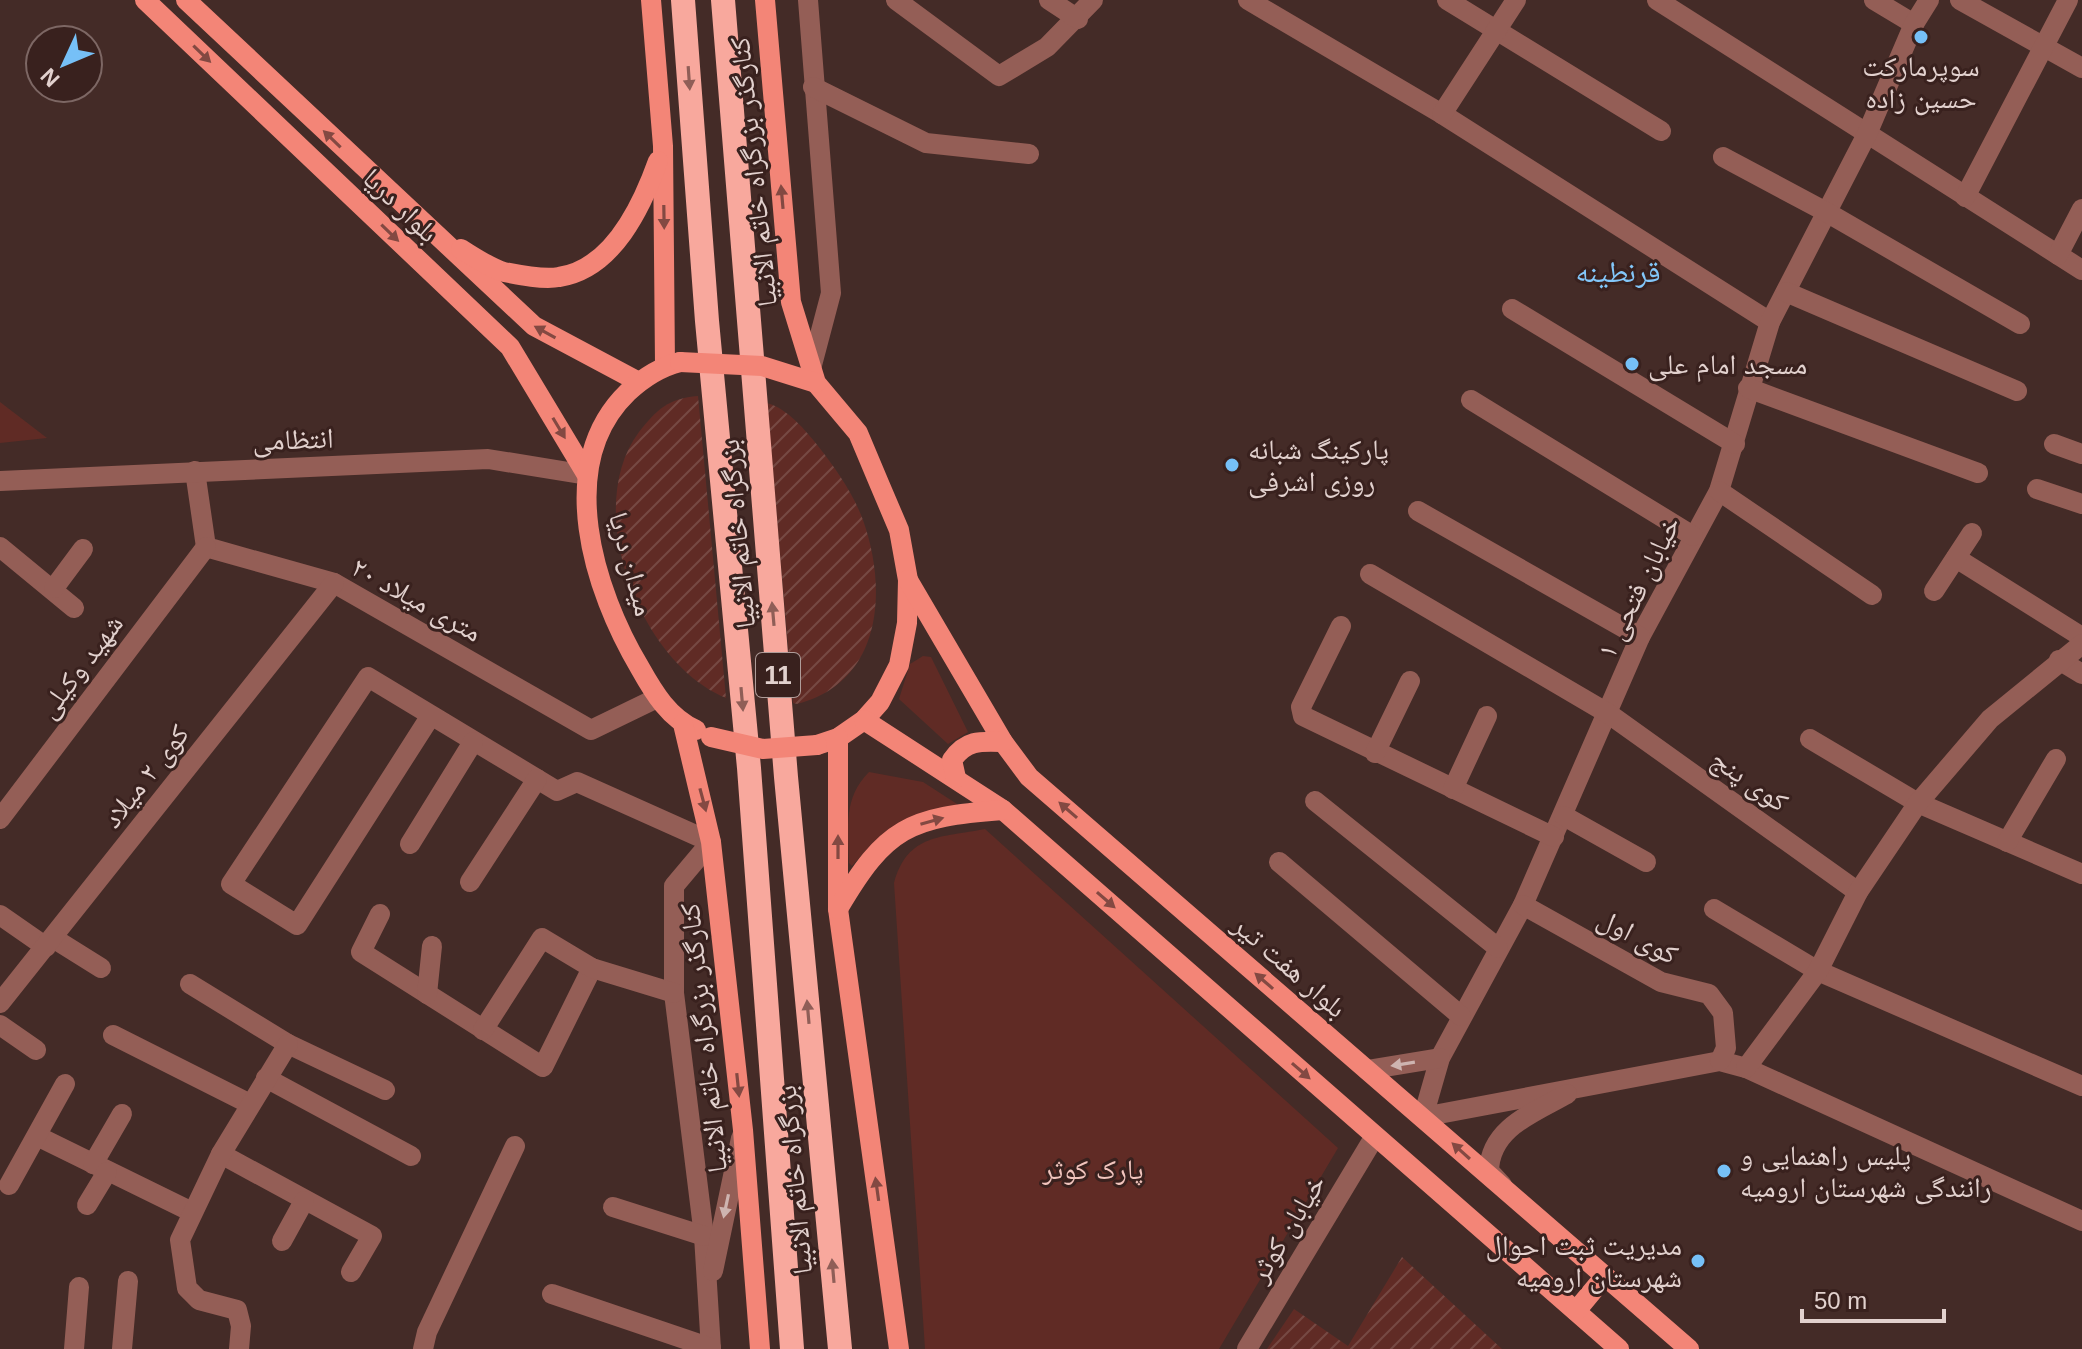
<svg xmlns="http://www.w3.org/2000/svg" width="2082" height="1349" font-family="Arial,'Noto Naskh Arabic',sans-serif">
<style>
.green{fill:#602b25}
.garden{fill:url(#garden-furrows)}
.lines{fill:none;stroke-linecap:round;stroke-linejoin:round}
.minor{stroke:#945e56;stroke-width:20}
.major{stroke:#f38577;stroke-width:20}
.highway{stroke:#f8a89d;stroke-width:24}
.major-bridge{stroke:#f38577;stroke-width:20}
.oneway{fill:#834942}
.oneway2{fill:#8f5e57}
.oneway3{fill:#ceb4b0}
.poi-dot{fill:#76c0f7;stroke:#39211e;stroke-width:3}
.labels{text-anchor:middle;stroke-width:6;stroke-linejoin:round;paint-order:stroke}
.shield{fill:#39211e;stroke:#af9c99;stroke-width:2}
.shield-label{font-size:26px;font-weight:bold;fill:#e2d1ce}
.poi-label{font-size:28px;fill:#e2d1ce;stroke:#39211e;text-anchor:start}
.street-label{font-size:28px;fill:#e2d1ce;stroke:#39211e}
.park-label{font-size:28px;fill:#f1c4bd;stroke:#39211e}
.neighbourhood-label{font-size:30px;fill:#83c7fa;stroke:#39211e}
</style>
<defs>
<pattern id="garden-furrows" width="10" height="10" patternUnits="userSpaceOnUse" patternTransform="scale(2)"><rect width="10" height="10" fill="#602b25"/><path d="M-1 1l2-2M0 10L10 0M9 11l2-2" fill="none" stroke="#764943"/></pattern>
</defs>
<rect width="100%" height="100%" fill="#442b27"/>
<!-- green -->
<g class="green">
<polygon points="0,402 47,438 0,443"/>
<polygon points="923,656 931,657 968,732 948,744 899,699 910,664"/>
<path d="M 869,772 L 923,782 L 957,804 L 956,808 C 910,813 882,831 852,866 L 849,863 C 848,828 843,798 869,772 Z"/>
<path d="M 985,829 L 1338,1148 L 1219,1349 L 925,1349 L 894,883 C 908,833 941,838 985,829 Z"/>
</g>
<!-- garden -->
<g class="garden">
<path d="M 698,396 L 726,698 C 640,664 581,509 639,432 C 656,410 669,398 698,396 Z"/>
<path d="M 767,403 C 787,408 806,431 818,446 C 836,469 853,493 863,520 C 888,591 882,682 797,704 L 793,703 Z"/>
<polygon points="1402,1257 1502,1349 1267,1349 1294,1309 1348,1346"/>
</g>
<g class="lines">
<!-- minor -->
<g class="minor">
<polyline points="808,0 831,293 812,365"/>
<polyline points="896,0 999,76 1047,47 1093,0"/>
<polyline points="1049,0 1078,19"/>
<polyline points="1248,0 1442,114 1770,322"/>
<polyline points="1447,0 1661,131"/>
<polyline points="1657,0 2082,270"/>
<polyline points="1874,0 1914,24"/>
<polyline points="1929,0 1914,24 1867,134 1770,322 1719,491 1640,637 1523,905 1440,1058 1423,1117 1720,1061 1746,1068 2082,1221"/>
<polyline points="1960,0 2082,68"/>
<polyline points="813,87 926,143 1029,154"/>
<polyline points="1442,114 1516,0"/>
<polyline points="1723,157 1828,213 2020,324"/>
<polyline points="1965,197 2068,0"/>
<polyline points="2058,255 2082,209"/>
<polyline points="1786,292 2017,391"/>
<polyline points="1512,309 1735,444"/>
<polyline points="1748,388 1978,473"/>
<polyline points="1471,400 1693,536"/>
<polyline points="2054,444 2082,454"/>
<polyline points="195,471 206,547 334,583 591,730 657,698"/>
<polyline points="0,481 488,459 587,475"/>
<polyline points="2037,489 2082,504"/>
<polyline points="1719,491 1872,595"/>
<polyline points="1418,511 1640,637"/>
<polyline points="0,547 74,608"/>
<polyline points="1956,558 2082,637"/>
<polyline points="1370,574 1609,714 1858,892"/>
<polyline points="54,588 83,549"/>
<polyline points="1934,591 1972,533"/>
<polyline points="1341,626 1301,707 1303,716 1554,837"/>
<polyline points="2059,660 2082,674"/>
<polyline points="430,717 297,925 231,884 368,677 557,791 577,782 711,842 674,886 674,993 704,1236 711,1349"/>
<polyline points="1810,739 1918,803 2082,874"/>
<polyline points="1375,753 1410,681"/>
<polyline points="1453,789 1487,716"/>
<polyline points="1315,801 1498,948"/>
<polyline points="1564,816 1646,862"/>
<polyline points="0,819 206,547"/>
<polyline points="2007,842 2056,759"/>
<polyline points="410,844 473,742"/>
<polyline points="1279,862 1461,1016"/>
<polyline points="470,882 537,779"/>
<polyline points="1523,905 1661,982 1709,994 1723,1013 1726,1048 1720,1061"/>
<polyline points="1714,909 1818,971 2082,1086"/>
<polyline points="380,914 361,952 543,1067 592,968"/>
<polyline points="0,915 46,947"/>
<polyline points="53,938 101,968"/>
<polyline points="190,984 288,1044 385,1090"/>
<polyline points="427,994 432,946"/>
<polyline points="0,1003 334,583"/>
<polyline points="0,1025 36,1050"/>
<polyline points="483,1030 542,938 592,968 674,993"/>
<polyline points="113,1035 250,1104"/>
<polyline points="1746,1068 1818,971 1858,892 1918,803 1990,719 2082,644"/>
<polyline points="1367,1070 1440,1058"/>
<polyline points="266,1078 411,1156"/>
<polyline points="37,1136 192,1212"/>
<polyline points="221,1154 372,1236 351,1272"/>
<polyline points="93,1164 122,1114"/>
<polyline points="9,1185 65,1084"/>
<path d="M 1502,1185 L 1489,1171 C 1490,1128 1533,1113 1567,1094"/>
<polyline points="87,1205 107,1172"/>
<polyline points="613,1207 704,1236"/>
<polyline points="282,1241 304,1201"/>
<polyline points="713,1271 741,1138"/>
<polyline points="552,1294 711,1348"/>
<polyline points="74,1349 79,1287"/>
<polyline points="122,1349 128,1281"/>
<polyline points="239,1349 241,1326 237,1310 199,1300 187,1288 180,1240 221,1154 288,1044"/>
<polyline points="423,1349 427,1332 515,1146"/>
<polyline points="1247,1349 1375,1136"/>
</g>
<!-- major -->
<g class="major">
<polyline points="145,0 510,347 587,475"/>
<polyline points="186,0 534,326 639,382"/>
<polyline points="651,0 663,146 665,365"/>
<polyline points="765,0 791,302 816,383 858,433 879,483 899,530 908,580 907,623 899,665 880,702 864,720 838,738 817,745"/>
<path d="M 461,249 C 474,257 490,268 504,272 C 519,275 544,280 559,277 C 613,269 642,206 658,161"/>
<path d="M 680,362 C 660,367 643,378 628,392 C 553,464 594,591 640,668 C 654,693 669,718 696,730"/>
<polyline points="908,580 1003,742 1029,777 1689,1349"/>
<polyline points="864,720 1003,810 1619,1349"/>
<polyline points="683,724 711,842 743,1130 760,1349"/>
<polyline points="838,738 838,909 899,1349"/>
<path d="M 956,778 L 952,760 C 966,740 980,741 1003,742"/>
<path d="M 838,909 C 886,827 909,817 1003,810"/>
<polyline points="1576,1311 1605,1276"/>
</g>
<!-- highway -->
<g class="highway">
<polyline points="683,0 707,321 749,768 792,1349"/>
<polyline points="723,0 786,777 840,1349"/>
</g>
<!-- major-bridge -->
<g class="major-bridge">
<polyline points="680,362 762,366 816,383"/>
<polyline points="711,737 763,749 817,745"/>
</g>
</g>
<!-- one-way arrows -->
<defs><path id="oneway-solid" d="M-6-.8H1V-3.2L6.5 0L1 3.2V.8H-6Z" transform="scale(2)"/></defs>
<g class="oneway">
<use href="#oneway-solid" transform="translate(202 54) rotate(44)"/>
<use href="#oneway-solid" transform="translate(332 139) rotate(-136)"/>
<use href="#oneway-solid" transform="translate(782 197) rotate(-95)"/>
<use href="#oneway-solid" transform="translate(664 217) rotate(89)"/>
<use href="#oneway-solid" transform="translate(390 233) rotate(44)"/>
<use href="#oneway-solid" transform="translate(545 332) rotate(-151)"/>
<use href="#oneway-solid" transform="translate(559 428) rotate(59)"/>
<use href="#oneway-solid" transform="translate(703 800) rotate(75)"/>
<use href="#oneway-solid" transform="translate(1068 810) rotate(-139)"/>
<use href="#oneway-solid" transform="translate(932 821) rotate(-16)"/>
<use href="#oneway-solid" transform="translate(838 847) rotate(-90)"/>
<use href="#oneway-solid" transform="translate(1106 900) rotate(41)"/>
<use href="#oneway-solid" transform="translate(1264 981) rotate(-139)"/>
<use href="#oneway-solid" transform="translate(1301 1071) rotate(41)"/>
<use href="#oneway-solid" transform="translate(738 1085) rotate(84)"/>
<use href="#oneway-solid" transform="translate(1461 1151) rotate(-138)"/>
<use href="#oneway-solid" transform="translate(877 1189) rotate(-98)"/>
</g>
<g class="oneway2">
<use href="#oneway-solid" transform="translate(689 78) rotate(86)"/>
<use href="#oneway-solid" transform="translate(773 614) rotate(-95)"/>
<use href="#oneway-solid" transform="translate(742 699) rotate(85)"/>
<use href="#oneway-solid" transform="translate(808 1012) rotate(-95)"/>
<use href="#oneway-solid" transform="translate(833 1271) rotate(-95)"/>
</g>
<g class="oneway3">
<use href="#oneway-solid" transform="translate(1403 1064) rotate(171)"/>
<use href="#oneway-solid" transform="translate(726 1206) rotate(102)"/>
</g>
<!-- markers -->
<g class="poi-dot">
<circle cx="1921" cy="37" r="8"/>
<circle cx="1632" cy="364" r="8"/>
<circle cx="1232" cy="465" r="8"/>
<circle cx="1724" cy="1171" r="8"/>
<circle cx="1698" cy="1261" r="8"/>
</g>
<g class="labels">
<!-- shield labels -->
<rect class="shield" x="756" y="653" width="44" height="44" rx="6"/>
<g class="shield-label">
<text x="778" y="684">11</text>
</g>
<!-- poi labels -->
<g class="poi-label">
<text x="1921" y="76" text-anchor="middle">سوپرمارکت<tspan x="1921" dy="32">حسین زاده</tspan></text>
<text x="1648" y="374">مسجد امام علی</text>
<text x="1248" y="459">پارکینگ شبانه<tspan x="1248" dy="32">روزی اشرفی</tspan></text>
<text x="1740" y="1165">پلیس راهنمایی و<tspan x="1740" dy="32">رانندگی شهرستان ارومیه</tspan></text>
<text x="1682" y="1255" text-anchor="end">مدیریت ثبت احوال<tspan x="1682" dy="32">شهرستان ارومیه</tspan></text>
</g>
<!-- street labels -->
<g class="street-label">
<text transform="translate(753 172) rotate(-96)" y="10">کنارگذر بزرگراه خاتم الانبیا</text>
<text transform="translate(401 205) rotate(44)" y="10">بلوار دریا</text>
<text transform="translate(293 439) rotate(-2)" y="10">انتظامی</text>
<text transform="translate(737 534) rotate(-95)" y="10">بزرگراه خاتم الانبیا</text>
<text transform="translate(632 564) rotate(75)" y="10">میدان دریا</text>
<text transform="translate(1638 587) rotate(-64)" y="10">خیابان فتحی ۱</text>
<text transform="translate(417 599) rotate(29)" y="10">۲۰ متری میلاد</text>
<text transform="translate(80 666) rotate(-53)" y="10">شهید وکیلی</text>
<text transform="translate(145 776) rotate(-52)" y="10">کوی ۲ میلاد</text>
<text transform="translate(1750 780) rotate(35)" y="10">کوی پنج</text>
<text transform="translate(1638 936) rotate(28)" y="10">کوی اول</text>
<text transform="translate(1290 966) rotate(41)" y="10">بلوار هفت تیر</text>
<text transform="translate(703 1038) rotate(-96)" y="10">کنارگذر بزرگراه خاتم الانبیا</text>
<text transform="translate(794 1180) rotate(-95)" y="10">بزرگراه خاتم الانبیا</text>
<text transform="translate(1287 1228) rotate(-59)" y="10">خیابان کوثر</text>
</g>
<!-- park labels -->
<g class="park-label">
<text x="1093" y="1179">پارک کوثر</text>
</g>
<!-- neighbourhood labels -->
<g class="neighbourhood-label">
<text x="1618" y="282">قرنطینه</text>
</g>
</g>
<!-- north arrow -->
<g transform="translate(64 64) rotate(226)"><circle r="38" fill="#39211e" stroke="#7d6764" stroke-width="2"/>
<path d="M0-6L14 30L0 20L-14 30Z" fill="#76c0f7"/>
<text y="-12" font-size="22" font-weight="bold" text-anchor="middle" fill="#e2d1ce">N</text>
</g>
<!-- scale -->
<path d="M1802 1309v12h142v-12" fill="none" stroke="#e2d1ce" stroke-width="4"/>
<text x="1814" y="1309" font-size="24" fill="#e2d1ce" stroke="#39211e" stroke-width="6" paint-order="stroke">50 m</text>
</svg>
